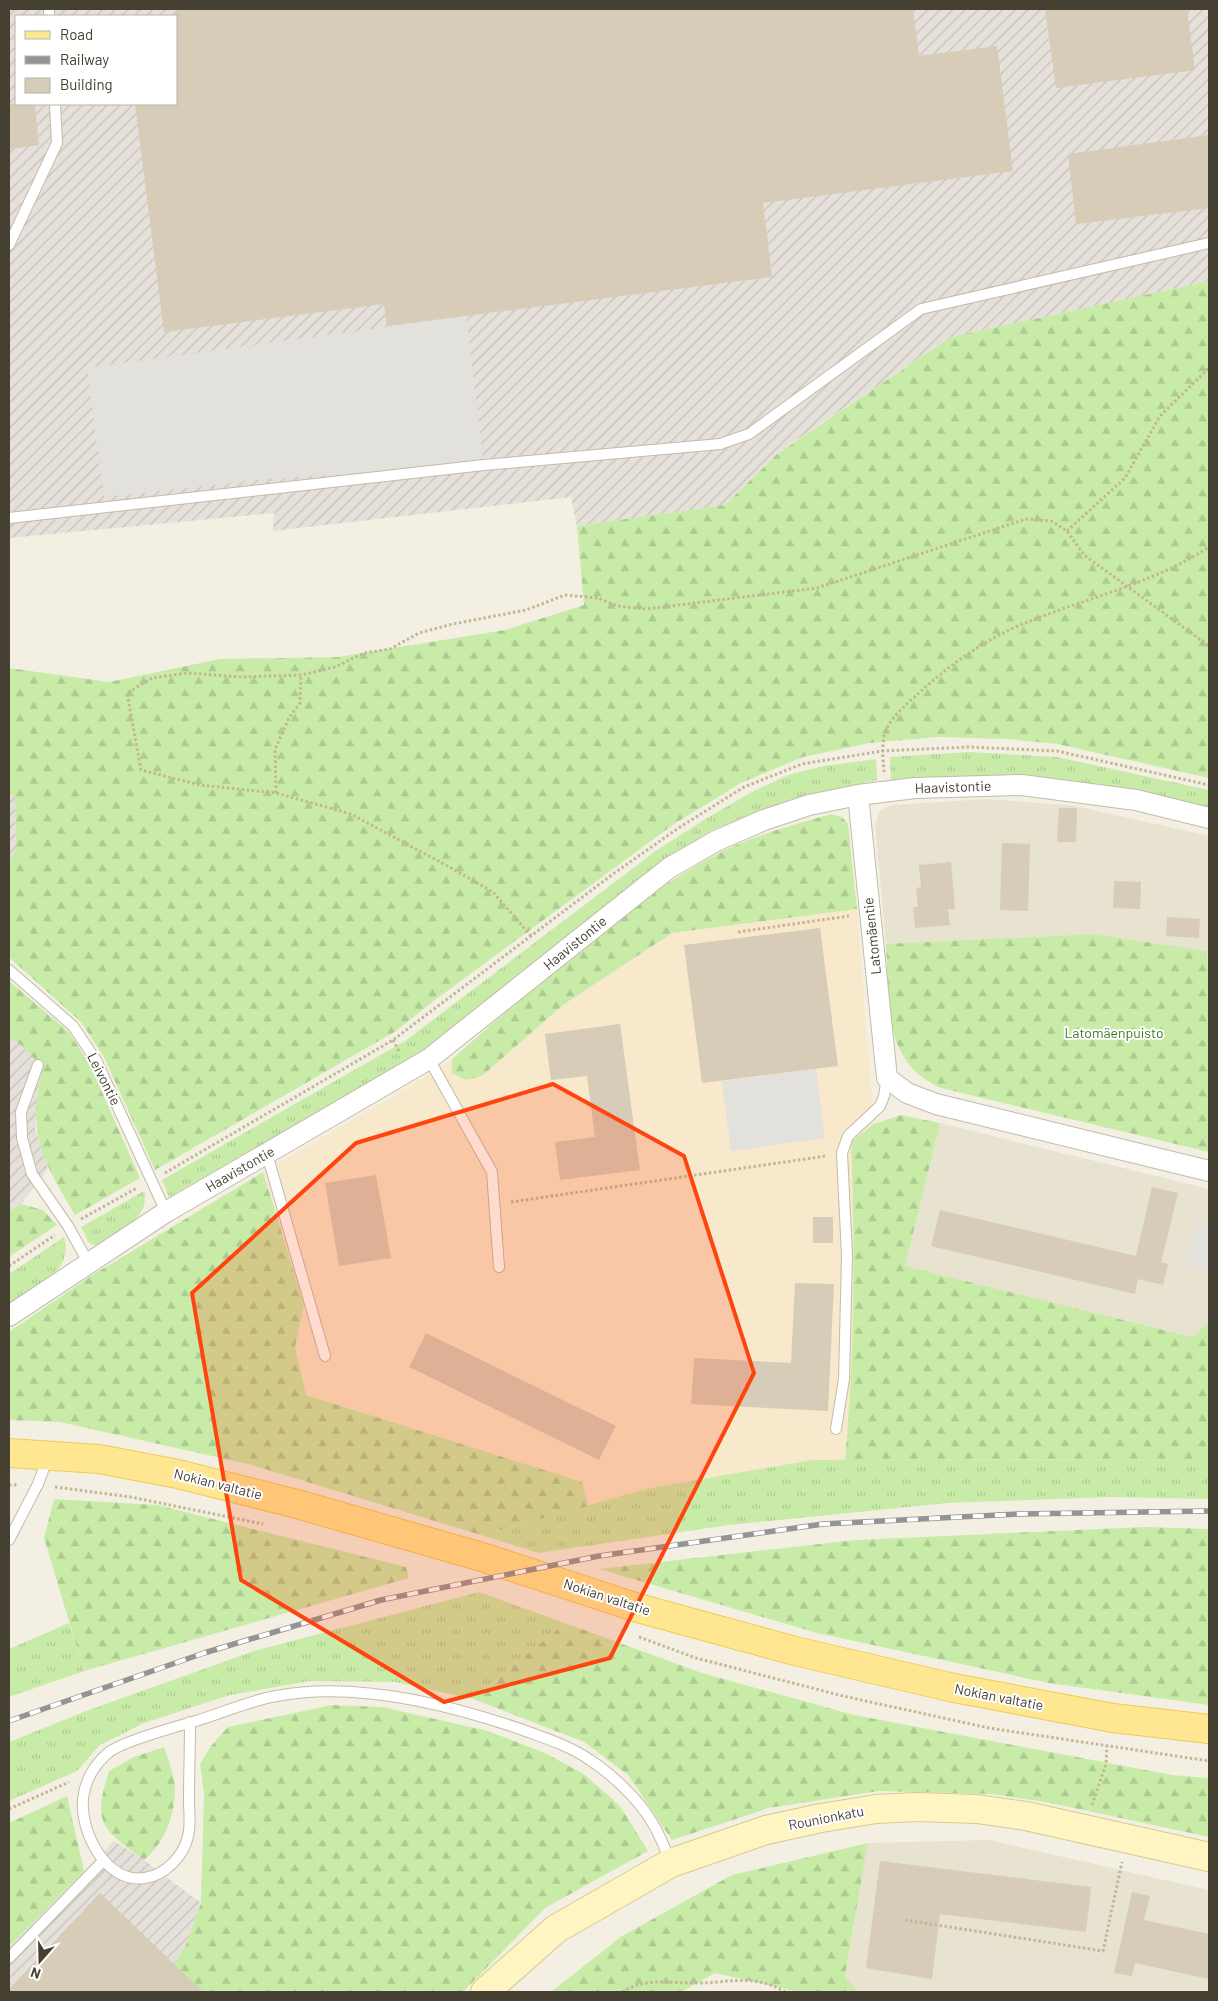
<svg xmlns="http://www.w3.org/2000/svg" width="1218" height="2001" font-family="Barlow,sans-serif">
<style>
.residential{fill:#e8e2d1}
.commercial{fill:#f8e8cc}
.industrial{fill:url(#industrial-furrows);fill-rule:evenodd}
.grass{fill:url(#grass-tufts)}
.forest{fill:url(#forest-firs)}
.parking{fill:#e3e1dc}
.building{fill:#d6ccb8}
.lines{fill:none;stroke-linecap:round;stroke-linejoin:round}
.service-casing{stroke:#c2bba8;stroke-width:12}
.minor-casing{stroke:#c2bba8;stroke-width:22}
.secondary-casing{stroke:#d7ca8e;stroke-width:30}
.primary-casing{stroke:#eecb57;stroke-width:30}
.path{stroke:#c3b695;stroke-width:3;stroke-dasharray:2.5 2.5;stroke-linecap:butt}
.service{stroke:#fff;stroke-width:10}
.minor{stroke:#fff;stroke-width:20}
.secondary{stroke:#fff5c2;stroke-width:28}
.primary{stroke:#ffe791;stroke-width:28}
.rail-casing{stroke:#949494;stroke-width:5.5}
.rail{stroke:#fff;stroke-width:4;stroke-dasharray:11;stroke-linecap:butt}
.marked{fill:#ff440f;fill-opacity:0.2;stroke:#ff440f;stroke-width:4;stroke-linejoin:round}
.labels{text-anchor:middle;stroke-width:4;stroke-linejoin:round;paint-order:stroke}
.street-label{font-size:14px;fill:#464033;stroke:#fff}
.park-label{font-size:14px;fill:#3d7c21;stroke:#fff}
</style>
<defs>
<pattern id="industrial-furrows" width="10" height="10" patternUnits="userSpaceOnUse" patternTransform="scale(1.25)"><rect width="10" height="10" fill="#e5e0d9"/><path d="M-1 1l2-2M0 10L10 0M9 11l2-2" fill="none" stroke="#c6c1bb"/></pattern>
<pattern id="grass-tufts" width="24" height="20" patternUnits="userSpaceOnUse" patternTransform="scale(1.25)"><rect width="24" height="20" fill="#c8eca8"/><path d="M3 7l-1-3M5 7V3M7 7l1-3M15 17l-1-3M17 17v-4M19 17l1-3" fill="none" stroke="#adcb91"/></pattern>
<pattern id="forest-firs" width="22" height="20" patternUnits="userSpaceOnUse" patternTransform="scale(1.25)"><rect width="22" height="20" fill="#c8eca8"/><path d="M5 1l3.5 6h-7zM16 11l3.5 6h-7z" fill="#adcb91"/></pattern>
</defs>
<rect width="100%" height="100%" fill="#f3f0e3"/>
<!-- residential -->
<g class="residential">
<polygon points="987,799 1075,806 1209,836 1209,991 1207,951 1093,934 886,944 875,825 880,811 891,805"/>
<polygon points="940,1123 1209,1189 1209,1322 1192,1337 904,1266"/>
<polygon points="989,1840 1209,1890 1209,1992 858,1992 845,1977 868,1843"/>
</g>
<!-- commercial -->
<polygon class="commercial" points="857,909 874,1124 851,1142 855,1259 852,1382 845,1460 812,1460 650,1488 588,1506 581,1482 306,1395 295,1347 304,1305 263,1172 419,1081 452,1059 452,1073 482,1076 563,1005 672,933"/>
<!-- industrial -->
<g class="industrial">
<path d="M 9,9 L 1209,9 L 1209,281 L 951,337 L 777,453 L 725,505 L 577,526 L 571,497 L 273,531 L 274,513 L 9,538 ZM 16,16 L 176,16 L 176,104 L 16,104 Z"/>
<polygon points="9,795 15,795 16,849 9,862"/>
<polygon points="9,1037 22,1046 44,1068 38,1090 35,1128 48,1169 21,1204 9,1211"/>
<polygon points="114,1841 144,1860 201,1903 186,1945 174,1964 204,1992 9,1992 9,1947"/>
</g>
<!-- grass -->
<g class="grass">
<polygon points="968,752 1057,757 1209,790 1209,809 1136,792 1022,774 891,780 890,757"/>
<polygon points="876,759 877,780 788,800 710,831 662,862 415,1057 169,1197 162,1180 405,1041 657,850 707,818 752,792 788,775 824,766"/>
<path d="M 144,1191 C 151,1220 116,1232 96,1246 L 89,1243 L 81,1227 Z"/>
<path d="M 64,1237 C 75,1272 32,1290 9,1306 L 9,1274 Z"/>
<polygon points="1209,1459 1209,1499 1111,1497 948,1503 729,1525 539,1553 481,1535 650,1488 812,1460"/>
<polygon points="479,1592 565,1623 473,1699 396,1682 310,1681 230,1695 144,1723 100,1745 77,1771 9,1801 9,1742 89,1710 254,1651"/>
<polygon points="69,1623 84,1671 9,1697 9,1649"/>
</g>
<!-- forest -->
<g class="forest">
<polygon points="1209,281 1209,778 1057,744 1007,739 938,737 870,743 803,757 741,783 674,824 431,1003 396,1031 155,1170 104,1057 81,1022 9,957 9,862 16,849 15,796 9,795 9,668 109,682 220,659 338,657 505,630 584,605 577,526 725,505 777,454 951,337"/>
<path d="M 831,814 L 842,817 L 848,824 L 857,909 L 672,933 L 563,1005 L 482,1076 L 466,1080 L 452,1073 L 452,1059 C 534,988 614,911 710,858 C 747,837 790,826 831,814 Z"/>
<path d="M 1093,934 L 1207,951 L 1209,991 L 1209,1152 L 941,1088 C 880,1060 890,1002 886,944 Z"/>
<path d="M 9,981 L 69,1032 L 90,1065 L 140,1178 L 75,1215 C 42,1159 26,1134 43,1068 L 22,1046 L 9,1037 Z"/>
<path d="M 901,1115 L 940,1123 L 905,1266 L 1192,1337 L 1209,1322 L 1209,1459 L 845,1460 C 855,1352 855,1250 851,1142 L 874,1124 Z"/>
<polygon points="263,1172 304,1305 295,1347 306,1395 582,1482 588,1506 481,1535 248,1464 60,1422 9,1420 9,1332 91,1276"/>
<polygon points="21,1204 43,1210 57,1225 9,1257 9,1211"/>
<polygon points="54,1499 157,1505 406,1567 409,1578 84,1671 44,1538"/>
<polygon points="1145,1527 1209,1529 1209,1705 1049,1683 817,1633 599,1569 855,1540"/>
<polygon points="565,1623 702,1673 854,1715 1172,1775 1209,1778 1209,1837 1046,1802 991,1794 879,1791 769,1808 672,1840 628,1775 584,1742 473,1699"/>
<polygon points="332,1705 382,1707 488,1731 547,1754 585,1775 620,1806 648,1851 545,1908 463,1992 204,1992 174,1964 186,1945 201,1903 204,1794 200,1764 211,1746 228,1727"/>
<path d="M 164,1747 C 168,1760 176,1778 175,1792 C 174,1818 164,1843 144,1860 C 102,1829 92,1824 109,1771 L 134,1757 Z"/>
<polygon points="67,1796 84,1871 9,1947 9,1823"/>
<polygon points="868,1843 845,1976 858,1992 800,1992 715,1973 681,1992 551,1992 622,1936 732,1875"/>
</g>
<!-- parking -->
<g class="parking">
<polygon points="466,316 484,465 267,479 104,497 87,368"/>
<polygon points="816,1069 825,1138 731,1151 722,1081"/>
<polygon points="1197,1220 1209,1223 1209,1272 1186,1266"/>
</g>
<!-- building -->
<g class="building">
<polygon points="176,9 913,9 919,56 997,46 1013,171 763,203 772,277 387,326 384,304 164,332 135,104 176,104"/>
<polygon points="1045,9 1187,9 1195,70 1056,88"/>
<polygon points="9,104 35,104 39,145 9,149"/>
<polygon points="1209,135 1209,208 1076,224 1068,154"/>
<polygon points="1059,808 1077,808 1076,842 1057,842"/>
<polygon points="1002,843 1030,844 1028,911 1000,910"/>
<polygon points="951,862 955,909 948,909 950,925 915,928 913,907 918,907 916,888 921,887 919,865"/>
<polygon points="1114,881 1141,882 1140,909 1113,908"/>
<polygon points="1167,917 1200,919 1199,938 1166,936"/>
<polygon points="820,928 838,1066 702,1083 684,945"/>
<polygon points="620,1024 640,1170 560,1180 555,1142 595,1137 587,1076 551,1080 545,1034"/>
<polygon points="376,1175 391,1258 339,1266 325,1183"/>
<polygon points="1152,1187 1178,1193 1161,1262 1168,1264 1163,1285 1138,1279 1135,1294 931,1246 940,1210 1136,1256"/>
<rect x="813" y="1217" width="20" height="26"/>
<polygon points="795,1283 834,1284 828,1411 691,1404 694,1358 791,1363"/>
<polygon points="426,1333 616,1426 599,1460 409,1367"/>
<polygon points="880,1861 1091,1887 1086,1932 940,1914 932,1979 866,1968"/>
<polygon points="1132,1892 1150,1896 1144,1920 1209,1934 1209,1979 1135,1963 1132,1976 1114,1973"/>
<polygon points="100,1893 174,1964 204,1992 9,1992 9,1989"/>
</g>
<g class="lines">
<defs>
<g id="service">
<polyline points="49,9 49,16"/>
<polyline points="9,245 57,143 55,104"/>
<polyline points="9,518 484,465 720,444 749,434 921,309 1209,243"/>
<polyline points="9,970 73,1026 97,1062 166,1212"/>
<polyline points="429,1059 492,1172 499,1267"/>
<polyline points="38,1065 21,1112 22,1138 32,1174 68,1226 88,1262"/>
<polyline points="267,1154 325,1356"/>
<polyline points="836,1429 844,1379 847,1256 842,1153 848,1136 880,1106 884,1096 887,1078"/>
<polyline points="9,1540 38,1484 48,1457"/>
<path d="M 190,1722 C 190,1749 189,1775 189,1801 C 189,1812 191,1825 188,1836 C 184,1856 165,1875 145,1878 C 106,1884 80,1832 83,1799 C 85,1781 94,1765 108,1753 C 120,1742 178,1726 196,1721 C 222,1713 249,1701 276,1696 C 354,1681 448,1704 523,1730 C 545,1738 570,1746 590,1760 C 613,1775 638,1799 652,1822 C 660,1835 665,1849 671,1863"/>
<polyline points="9,1958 103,1861"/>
</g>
<g id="minor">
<polyline points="858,795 887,1078 907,1093 936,1104 1209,1171"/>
<polyline points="9,1316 166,1212 429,1059 669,868 716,841 764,820 809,805 858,795 915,788 1022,785 1136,800 1209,818"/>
</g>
<polyline id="secondary" points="485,1992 556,1929 671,1863 766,1830 821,1818 876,1809 917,1807 977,1809 1026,1816 1209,1857"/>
<polyline id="primary" points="9,1453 99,1459 178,1474 297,1504 482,1557 638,1608 795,1651 954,1688 1113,1718 1209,1729"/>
</defs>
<!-- service casing -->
<use href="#service" class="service-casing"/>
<!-- minor casing -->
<use href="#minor" class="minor-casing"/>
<!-- secondary casing -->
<use href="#secondary" class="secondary-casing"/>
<!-- primary casing -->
<use href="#primary" class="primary-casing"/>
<!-- path -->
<g class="path">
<polyline points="1067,531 1125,478 1160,416 1209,368"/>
<path d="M 884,772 C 883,758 881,743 886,730 C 892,716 908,703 919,693 C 945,669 976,646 1009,630 C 1075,600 1148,587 1209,547"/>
<polyline points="276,793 275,749 289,718 300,703 301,675"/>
<polyline points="738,932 849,916"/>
<polyline points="531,936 493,892 453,869 351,814 276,793 200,785 141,770 127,693 152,678 187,673 241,677 301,675 335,667 364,653 390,649 419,633 453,624 526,610 565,595 598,598 617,606 646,609 817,588 1026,519 1051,521 1067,531 1084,555 1209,646"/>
<polyline points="393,1040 400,1053"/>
<polyline points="165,1173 393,1040 613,874 677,829 744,787 802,764 882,751 969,747 1057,751 1209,785"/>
<polyline points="511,1202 826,1156"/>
<polyline points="81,1219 137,1188"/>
<polyline points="9,1266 55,1235"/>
<polyline points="9,1485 19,1485"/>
<polyline points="55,1487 131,1497 263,1524"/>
<polyline points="639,1637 696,1658 843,1696 989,1728 1209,1761"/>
<polyline points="1092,1805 1106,1764 1107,1746"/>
<polyline points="9,1809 69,1782"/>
<polyline points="905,1920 1103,1951 1122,1862"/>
<path d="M 622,1992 C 649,1976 671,1984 701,1983 C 733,1982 755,1974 785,1992"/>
</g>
<!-- service -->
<use href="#service" class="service"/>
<!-- minor -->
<use href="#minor" class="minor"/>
<!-- secondary -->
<use href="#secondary" class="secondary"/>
<!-- primary -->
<use href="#primary" class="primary"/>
<defs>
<polyline id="rail" points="9,1721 204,1653 381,1600 599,1556 823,1524 1019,1514 1209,1511"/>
</defs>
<!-- rail casing -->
<use href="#rail" class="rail-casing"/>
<!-- rail -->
<use href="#rail" class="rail"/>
</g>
<!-- marked area -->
<path class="marked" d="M 553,1084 L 684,1156 L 754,1373 L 610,1658 L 444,1702 L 241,1580 L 192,1293 L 356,1143 Z"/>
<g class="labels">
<!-- street labels -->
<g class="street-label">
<text transform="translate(953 787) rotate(-2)" y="5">Haavistontie</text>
<text transform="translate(872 936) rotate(-96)" y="5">Latomäentie</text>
<text transform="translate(575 943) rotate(-39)" y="5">Haavistontie</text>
<text transform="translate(104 1079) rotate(63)" y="5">Leivontie</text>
<text transform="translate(240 1169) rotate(-30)" y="5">Haavistontie</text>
<text transform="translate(218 1484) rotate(14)" y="5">Nokian valtatie</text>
<text transform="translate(607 1597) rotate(18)" y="5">Nokian valtatie</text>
<text transform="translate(999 1697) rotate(11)" y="5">Nokian valtatie</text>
<text transform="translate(826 1818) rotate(-11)" y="5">Rounionkatu</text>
</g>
<!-- park labels -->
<g class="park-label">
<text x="1114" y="1038">Latomäenpuisto</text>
</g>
</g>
<!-- border -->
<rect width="1218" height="2001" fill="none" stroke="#464033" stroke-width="20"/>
<!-- legend -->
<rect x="15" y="15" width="162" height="90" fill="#ffffff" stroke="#b5b3ad"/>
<rect x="25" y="31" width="25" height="8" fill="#ffe791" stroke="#b5b3ad"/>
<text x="60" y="40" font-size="15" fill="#464033">Road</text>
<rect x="25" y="56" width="25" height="8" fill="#949494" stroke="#b5b3ad"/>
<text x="60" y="65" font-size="15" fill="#464033">Railway</text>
<rect x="25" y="78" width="25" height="15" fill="#d6ccb8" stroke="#b5b3ad"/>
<text x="60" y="90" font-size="15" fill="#464033">Building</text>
<!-- north arrow -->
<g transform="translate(40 1961) rotate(200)" stroke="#ffffff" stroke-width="4" paint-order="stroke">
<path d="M0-4L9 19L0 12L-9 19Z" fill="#464033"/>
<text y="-8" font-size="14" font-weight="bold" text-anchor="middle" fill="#464033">N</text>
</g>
</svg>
